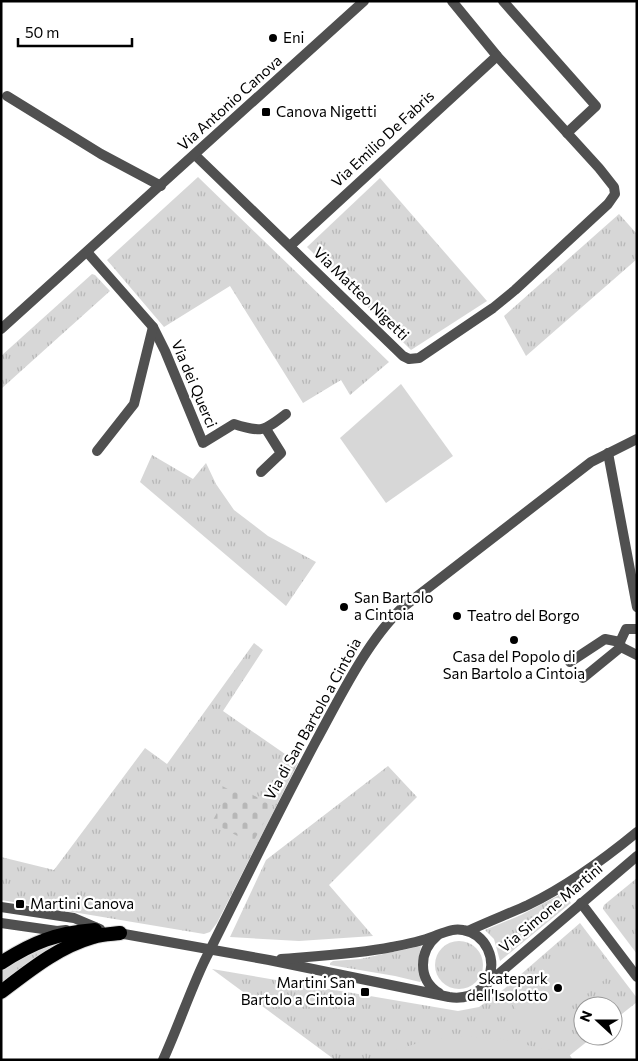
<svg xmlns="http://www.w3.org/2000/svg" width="638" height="1061" font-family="Commissioner,sans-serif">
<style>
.grass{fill:url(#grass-tufts)}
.cemetery{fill:url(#cemetery-stones)}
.garden{fill:#d7d7d7}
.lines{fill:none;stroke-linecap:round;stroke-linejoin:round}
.trunk-casing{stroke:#dbdbdb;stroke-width:16}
.minor{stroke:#505050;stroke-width:10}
.tertiary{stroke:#505050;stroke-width:10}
.trunk{stroke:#000;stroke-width:14}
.poi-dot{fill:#000;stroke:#fff;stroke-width:2}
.labels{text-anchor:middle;stroke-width:4.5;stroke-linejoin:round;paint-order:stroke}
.poi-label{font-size:15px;fill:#000;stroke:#fff;text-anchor:start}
.street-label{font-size:15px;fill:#000;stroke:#fff}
</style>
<defs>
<pattern id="grass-tufts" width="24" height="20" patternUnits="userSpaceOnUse" patternTransform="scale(1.25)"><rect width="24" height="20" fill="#d7d7d7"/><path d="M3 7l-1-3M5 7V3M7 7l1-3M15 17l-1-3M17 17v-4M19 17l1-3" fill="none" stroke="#b7b7b7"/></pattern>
<pattern id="cemetery-stones" width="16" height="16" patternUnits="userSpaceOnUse" patternTransform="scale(1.25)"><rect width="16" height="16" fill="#d7d7d7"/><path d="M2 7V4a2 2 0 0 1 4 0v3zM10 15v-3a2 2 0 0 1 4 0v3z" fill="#b7b7b7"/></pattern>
</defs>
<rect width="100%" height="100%" fill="#fff"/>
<!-- grass -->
<g class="grass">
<polygon points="198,177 389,362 350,395 341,380 303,403 230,286 164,327 107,260"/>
<polygon points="380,178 487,301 411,350 307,247"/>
<polygon points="619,214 637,234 637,259 526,356 504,316"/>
<polygon points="92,274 95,275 110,291 1,389 1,356"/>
<polygon points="152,455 193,479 206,463 216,484 234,510 268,536 316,562 286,606 140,482"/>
<polygon points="254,643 263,650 223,711 298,763 217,923 210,932 204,934 1,900 1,857 54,870 145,748 167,764"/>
<polygon points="388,766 417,797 329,885 373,936 299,941 230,937 266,860"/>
<polygon points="637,878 637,954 603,909 604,905"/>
<polygon points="563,893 571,903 500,961 494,939 485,930 521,915"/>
<polygon points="580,923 637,998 637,1002 613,1021 613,1006 583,1006 583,1036 594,1036 569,1056 335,1060 212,969 458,1011 479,1007 504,989"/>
<polygon points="71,938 1,986 1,969 18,956"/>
<circle cx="459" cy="965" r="24"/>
<polygon points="421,946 418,963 421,981 420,982 395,976 330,965 330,963 333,961 360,959"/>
</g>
<!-- cemetery -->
<polygon class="cemetery" points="233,784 273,806 252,844 212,822 225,798 218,794 222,786 230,790"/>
<!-- garden -->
<g class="garden">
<polygon points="401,384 453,456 386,503 340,438"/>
<polygon points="580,942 608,977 536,1035 508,999"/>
<polygon points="459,1036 503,1039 539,1048 567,1051 573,1060 366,1060 418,1043"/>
</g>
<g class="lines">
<defs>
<g id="trunk">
<path d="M 1,963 C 33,942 57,933 95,930"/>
<path d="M 1,992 C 30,970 58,947 93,937 C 102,934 112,934 120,933"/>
</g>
</defs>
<!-- trunk casing -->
<use href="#trunk" class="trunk-casing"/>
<!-- minor -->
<g class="minor">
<polyline points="503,1 596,106 567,133"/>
<polyline points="7,96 101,154 161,186"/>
<polyline points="195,155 403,356 409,359 419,358 493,308 515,290 608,204 615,194 614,187 599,168 497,56 452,1"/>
<polyline points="290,246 497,56"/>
<path d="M 87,252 L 153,327 L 165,351 L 203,443 L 234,424 C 262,433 264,431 286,414"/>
<polyline points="97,451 134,404 153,327"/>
<polyline points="608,453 637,607"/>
<polyline points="261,472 281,453 266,429"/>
<polyline points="637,629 626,629 620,642 621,647 637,655"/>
<polyline points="570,662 605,639 620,642"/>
<polyline points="583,678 621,647"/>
<polyline points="581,903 637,977"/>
<path d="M 163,1060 C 178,1027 189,994 204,962 C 241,888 277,814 316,741 C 339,699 367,641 402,608 L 591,462 L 637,439"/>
</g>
<!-- tertiary -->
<g class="tertiary">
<polyline points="1,329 364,1"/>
<polyline points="1,907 74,918 100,929"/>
<polyline points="1,923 57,931 66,930"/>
<path d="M 468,931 C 487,922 508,914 528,905 C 567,886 603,860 637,832"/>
<path d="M 113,932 L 269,960 L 449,997 C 461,999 471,997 481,989 L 637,856"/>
<path d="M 437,936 C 419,951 417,979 439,993"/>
<path d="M 281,959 C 318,956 357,954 392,947 C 407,944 424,941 437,935 C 446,932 453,928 463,930 C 486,934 498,960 487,981"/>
</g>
<!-- trunk -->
<use href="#trunk" class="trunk"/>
</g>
<!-- markers -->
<g class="poi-dot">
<circle cx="273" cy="38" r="5"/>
<rect x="261" y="107" width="10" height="10" rx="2.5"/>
<circle cx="344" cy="607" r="5"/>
<circle cx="457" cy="616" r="5"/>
<circle cx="514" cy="640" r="5"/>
<rect x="15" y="899" width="10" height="10" rx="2.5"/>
<circle cx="558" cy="988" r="5"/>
<rect x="360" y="987" width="10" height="10" rx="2.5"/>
</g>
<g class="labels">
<!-- poi labels -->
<g class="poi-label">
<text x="283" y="43">Eni</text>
<text x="276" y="117">Canova Nigetti</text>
<text x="354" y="603">San Bartolo<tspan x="354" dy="17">a Cintoia</tspan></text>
<text x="467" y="621">Teatro del Borgo</text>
<text x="514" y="662" text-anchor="middle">Casa del Popolo di<tspan x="514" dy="17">San Bartolo a Cintoia</tspan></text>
<text x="30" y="909">Martini Canova</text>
<text x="548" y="984" text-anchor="end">Skatepark<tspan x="548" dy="17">dell'Isolotto</tspan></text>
<text x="355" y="988" text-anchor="end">Martini San<tspan x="355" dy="17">Bartolo a Cintoia</tspan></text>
</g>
<!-- street labels -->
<g class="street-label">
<text transform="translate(230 103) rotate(-42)" y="5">Via Antonio Canova</text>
<text transform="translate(383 139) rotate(-43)" y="5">Via Emilio De Fabris</text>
<text transform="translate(361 294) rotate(44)" y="5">Via Matteo Nigetti</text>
<text transform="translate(194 384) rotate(67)" y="5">Via dei Querci</text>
<text transform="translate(313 719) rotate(-61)" y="5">Via di San Bartolo a Cintoia</text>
<text transform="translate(551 908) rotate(-40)" y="5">Via Simone Martini</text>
</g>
</g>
<!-- border -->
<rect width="638" height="1061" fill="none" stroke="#000000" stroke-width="5"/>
<!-- north arrow -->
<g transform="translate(598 1021) rotate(291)"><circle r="24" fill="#ffffff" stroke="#999999"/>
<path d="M0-4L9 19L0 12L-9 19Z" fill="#000000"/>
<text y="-8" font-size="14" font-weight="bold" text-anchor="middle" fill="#000000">N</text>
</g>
<!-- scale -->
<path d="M18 38v8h114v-8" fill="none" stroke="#000000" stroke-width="2.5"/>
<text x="25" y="38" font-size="15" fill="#000000" stroke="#ffffff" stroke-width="4" paint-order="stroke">50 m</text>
</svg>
